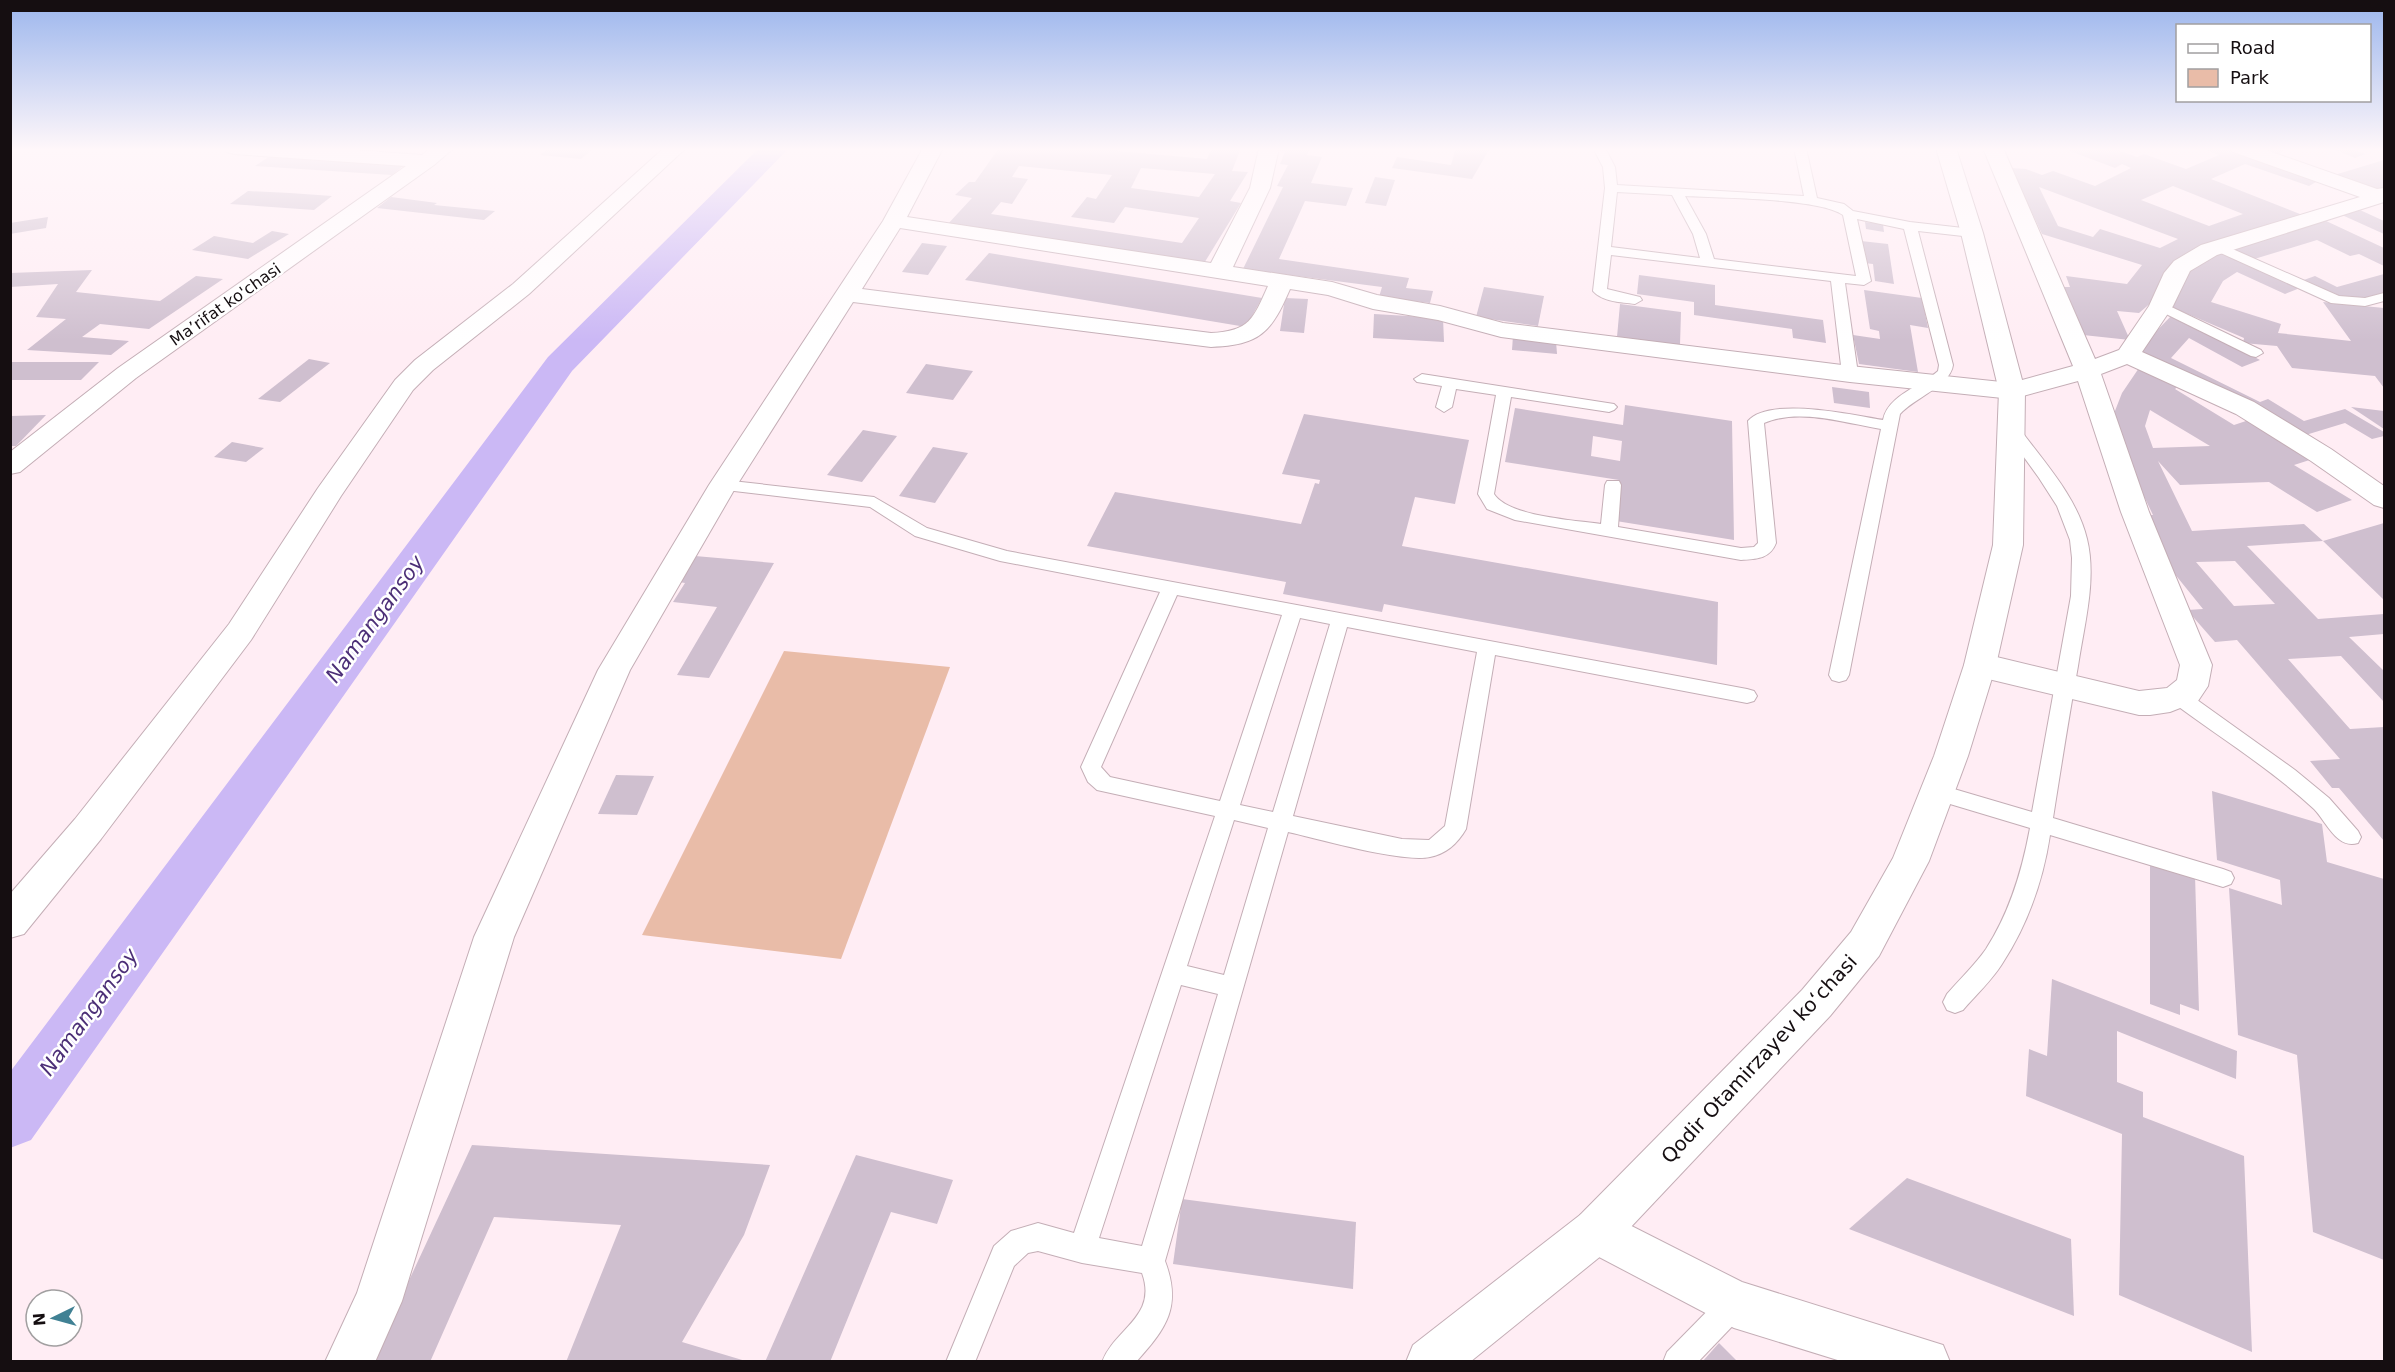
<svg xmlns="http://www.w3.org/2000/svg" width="2395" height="1372" font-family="'DejaVu Sans',sans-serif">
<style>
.green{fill:#e9bca8}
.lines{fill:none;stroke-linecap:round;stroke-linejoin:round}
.canal{fill:#cbb8f5;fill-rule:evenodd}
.building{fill:#cfbfcf;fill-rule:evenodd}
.lane-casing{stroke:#c4aeb6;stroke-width:2}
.street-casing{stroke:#c4aeb6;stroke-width:2}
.secondary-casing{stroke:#c4aeb6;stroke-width:2}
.lane{fill:#fff;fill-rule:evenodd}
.street{fill:#fff;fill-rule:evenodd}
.secondary{fill:#fff;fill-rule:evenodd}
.labels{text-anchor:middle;stroke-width:5;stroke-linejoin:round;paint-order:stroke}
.far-street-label{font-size:16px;fill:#150e11;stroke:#fff}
.street-label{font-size:20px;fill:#150e11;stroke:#fff}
.water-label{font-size:21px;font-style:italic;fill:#4c2f77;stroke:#fff}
</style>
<rect width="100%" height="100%" fill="#ffedf4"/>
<!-- green -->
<polygon class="green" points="784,651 950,667 841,959 642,935"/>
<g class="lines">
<!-- canal -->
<polygon class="canal" points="759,148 789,148 572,371 31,1140 10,1148 10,1072 548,357"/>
</g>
<!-- building -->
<g class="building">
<polygon points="549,148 594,148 581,159 540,155"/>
<path d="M 999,148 L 1119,148 L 1118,151 L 1207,159 L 1212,148 L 1241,148 L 1232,171 L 1248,172 L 1230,201 L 1241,203 L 1203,265 L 947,225 L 972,198 L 955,195 L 969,182 L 975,182 ZM 1019,166 L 1112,175 L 1096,199 L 1087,197 L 1071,217 L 1114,223 L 1125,207 L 1199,218 L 1182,243 L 991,214 L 1001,202 L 1012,204 L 1028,179 L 1012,177 ZM 1141,168 L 1215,174 L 1199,197 L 1131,188 Z"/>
<polygon points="1279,148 1310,148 1307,155 1322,157 1311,183 1353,188 1346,206 1305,201 1279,259 1409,278 1406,288 1433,291 1430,303 1379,297 1382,287 1243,269 1283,187 1277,186 1288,165 1280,164 1285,152 1277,151"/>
<polygon points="1456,148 1490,148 1472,179 1392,168 1397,157 1451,165"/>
<path d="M 2062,148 L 2112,148 L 2137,157 L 2144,154 L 2186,169 L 2219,155 L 2201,148 L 2232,148 L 2323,178 L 2309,186 L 2245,164 L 2211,179 L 2305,216 L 2222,242 L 2139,313 L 2117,311 L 2130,340 L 2083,335 L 2064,287 L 2070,287 L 2066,276 L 2127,284 L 2142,265 L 2042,234 L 2011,168 L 2026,169 L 2042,175 L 2053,171 L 2095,186 L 2131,168 L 2122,164 L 2115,168 ZM 2173,186 L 2243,214 L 2209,226 L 2141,200 ZM 2039,187 L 2178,239 L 2160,248 L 2100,229 L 2093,237 L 2058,226 Z"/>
<polygon points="2250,148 2289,148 2273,157"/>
<polygon points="2331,148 2349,148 2365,154 2355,158"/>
<polygon points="273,154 407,163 392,175 255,166"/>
<polygon points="2384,160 2384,190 2377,193 2331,176"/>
<polygon points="1375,177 1395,180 1386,206 1365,203"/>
<polygon points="248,191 290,193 332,196 314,210 230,204"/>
<polygon points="391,197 437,203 434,205 495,211 484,220 377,208"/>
<polygon points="2360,210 2384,221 2384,234 2342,215"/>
<polygon points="48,217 46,228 10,234 10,223"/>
<polygon points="2324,220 2384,248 2384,266 2359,254 2350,256 2317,240 2251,260 2227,248"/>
<polygon points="1865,222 1883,224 1884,232 1866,229"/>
<polygon points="272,231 289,234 248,259 192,250 214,236 253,243"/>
<polygon points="1861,241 1888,244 1894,284 1875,281 1873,264 1864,263"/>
<polygon points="922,243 947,246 928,275 902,272"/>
<polygon points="2221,252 2300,288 2285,294 2237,272 2223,281 2211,302 2281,324 2278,333 2351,341 2323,302 2384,308 2384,388 2375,376 2292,368 2277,346 2243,343 2244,338 2169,306 2191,269"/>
<polygon points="989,253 1262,298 1246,327 965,280"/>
<polygon points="92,270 76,292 160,301 196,276 223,279 149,329 100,324 82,337 129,341 111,355 27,350 66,319 36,317 58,284 10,287 10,273"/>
<polygon points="2384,274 2384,293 2357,300 2337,297 2301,281 2315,276 2337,287"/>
<polygon points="1639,275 1715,285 1715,305 1823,320 1826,343 1793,338 1792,329 1694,315 1694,302 1637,294"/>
<polygon points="1484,287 1544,296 1538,326 1476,317"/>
<polygon points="1864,290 1922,298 1928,328 1910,325 1918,372 1859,364 1853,335 1880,339 1879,331 1870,329"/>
<polygon points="1285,298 1308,299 1304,333 1280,331"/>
<polygon points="1620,304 1681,312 1680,345 1617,337"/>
<polygon points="1374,314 1443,318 1444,342 1373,338"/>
<polygon points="2173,314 2260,360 2242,367 2189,338 2171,358 2260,402 2268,399 2304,421 2345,409 2384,432 2384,436 2372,439 2345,423 2299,437 2136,352"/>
<polygon points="1513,336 1556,341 1557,354 1512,350"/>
<polygon points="309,359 330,363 280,402 258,399"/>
<polygon points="10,362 99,362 81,380 10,380"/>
<polygon points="926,364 973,371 953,400 906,393"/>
<path d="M 2141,365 L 2182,383 L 2175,389 L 2234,425 L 2255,418 L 2319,457 L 2294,465 L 2352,500 L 2317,512 L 2269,482 L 2180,485 L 2158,461 L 2192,531 L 2304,524 L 2323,541 L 2247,546 L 2318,619 L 2384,614 L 2384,634 L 2349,637 L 2384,671 L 2384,702 L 2341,656 L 2288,659 L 2350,729 L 2384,727 L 2384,841 L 2339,788 L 2332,788 L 2310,761 L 2340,759 L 2237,640 L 2215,642 L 2187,610 L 2203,609 L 2157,552 L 2148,515 L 2153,515 L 2130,467 L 2113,416 L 2122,393 ZM 2150,410 L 2210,446 L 2153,448 L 2145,426 ZM 2235,561 L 2275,604 L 2234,606 L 2196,562 Z"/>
<polygon points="1832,387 1869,392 1870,408 1834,403"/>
<path d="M 1625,405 L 1732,421 L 1734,540 L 1616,521 L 1619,480 L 1505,462 L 1515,408 L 1623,425 ZM 1593,436 L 1622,441 L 1620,461 L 1591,456 Z"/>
<polygon points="2351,407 2384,411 2384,429"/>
<polygon points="1304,414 1469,440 1455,504 1415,497 1402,546 1718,602 1717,665 1384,604 1382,612 1283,594 1286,582 1087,546 1115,492 1301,524 1315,483 1319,484 1320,480 1282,474"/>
<polygon points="46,415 16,446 10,446 10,416"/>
<polygon points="863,430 897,436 862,482 827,475"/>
<polygon points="232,442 264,448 246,462 214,457"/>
<polygon points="933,447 968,453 935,503 899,496"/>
<polygon points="2384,523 2384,600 2323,541"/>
<polygon points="695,556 774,563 709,678 677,675 717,607 673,602 685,583 679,582"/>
<polygon points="616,775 654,776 637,815 598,814"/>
<polygon points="2212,791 2322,824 2327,862 2384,879 2384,1260 2313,1232 2297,1055 2238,1035 2229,888 2282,905 2280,880 2217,860"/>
<polygon points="2150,860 2195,875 2199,1011 2180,1004 2180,1015 2150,1004"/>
<polygon points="2052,979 2237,1051 2236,1079 2117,1031 2117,1082 2143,1092 2143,1117 2244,1156 2252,1352 2119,1295 2122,1134 2026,1096 2029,1049 2047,1056"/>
<polygon points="472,1145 770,1165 744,1235 682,1342 749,1362 566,1362 621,1225 494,1217 430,1362 371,1362"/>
<polygon points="856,1155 953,1180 937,1224 891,1212 830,1362 765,1362"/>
<polygon points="1907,1178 2071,1239 2074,1316 1849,1229"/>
<polygon points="1182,1199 1356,1222 1353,1289 1173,1264"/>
<polygon points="1719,1343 1738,1362 1702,1362"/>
</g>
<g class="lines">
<defs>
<g id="lane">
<path d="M 1593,148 L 1605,148 L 1615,167 L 1617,185 L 1804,196 L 1794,148 L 1806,148 L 1817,198 L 1844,204 L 1853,211 L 1910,222 L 1972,229 L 1979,233 L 1972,237 L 1918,231 L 1953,365 C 1951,385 1913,399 1900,414 L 1849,675 L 1846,680 L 1839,682 L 1832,680 L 1829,675 L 1881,429 C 1845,423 1799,408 1764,423 L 1776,543 C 1770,559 1756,559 1741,560 L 1515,520 L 1487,509 L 1478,494 L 1496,395 L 1456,389 L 1452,407 L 1444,412 L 1436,407 L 1442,386 L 1417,382 L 1414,379 L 1422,374 L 1614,404 L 1617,407 L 1614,410 L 1609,412 L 1511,397 L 1494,494 C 1509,517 1575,520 1601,524 L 1605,485 L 1607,481 L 1619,481 L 1621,485 L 1618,527 L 1741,548 L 1754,547 L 1758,543 L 1748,421 C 1769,396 1854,415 1883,420 C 1888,395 1920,387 1938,371 L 1939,365 L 1904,229 L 1857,219 L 1871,281 L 1864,285 L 1845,283 L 1858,374 L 1850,379 L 1842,374 L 1831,281 L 1611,255 L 1607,289 L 1640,297 L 1642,300 L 1635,304 C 1621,302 1603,302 1593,291 L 1605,188 L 1603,167 ZM 1617,192 L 1672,195 L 1693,234 L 1700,258 L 1611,247 ZM 1685,196 C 1718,198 1820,198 1843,215 L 1856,276 L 1714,259 L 1706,234 Z"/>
<polygon points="2219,243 2339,296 2365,298 2384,293 2384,301 2365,306 2331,303 2214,250 2212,247"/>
<polygon points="2161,302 2261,350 2263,353 2256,357 2251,356 2156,309 2154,306 2156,303"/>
<path d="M 2013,426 L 2019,428 C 2044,462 2077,497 2087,539 C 2097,580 2084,625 2078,666 C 2069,716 2061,767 2053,818 L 2223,869 L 2231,872 L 2234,878 L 2231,884 L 2223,887 L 2050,835 C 2043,881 2028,924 2002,964 C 1992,980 1976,995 1963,1010 L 1955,1013 L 1947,1010 L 1943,1002 L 1947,994 C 1959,980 1975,965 1986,949 C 2010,912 2022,871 2030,828 L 1930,798 L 1926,792 L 1930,786 L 1937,784 L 2032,812 L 2071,596 L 2072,558 L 2070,540 L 2057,506 L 2039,478 L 2005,431 Z"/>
<path d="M 723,480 L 874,497 L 927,528 L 1007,551 L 1747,689 L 1754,691 L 1757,696 L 1754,701 L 1747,703 L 1495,655 L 1466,829 C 1458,843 1446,854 1430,857 C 1402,863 1320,839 1288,832 L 1165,1261 C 1182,1306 1167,1328 1136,1362 L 1102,1362 C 1115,1328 1158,1317 1142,1273 L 1082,1263 L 1038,1251 L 1028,1253 L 1014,1266 L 975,1362 L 946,1362 L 994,1246 L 1011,1231 L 1038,1223 L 1074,1233 L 1215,816 L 1097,790 L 1088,782 L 1081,767 L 1160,592 L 1000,561 L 915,536 L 870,507 L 717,489 L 715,485 L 717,481 ZM 1177,595 L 1282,615 L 1220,801 L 1110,777 L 1101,767 ZM 1300,618 L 1330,624 L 1273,812 L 1240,805 ZM 1347,627 L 1477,652 L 1445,826 L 1429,840 L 1402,839 L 1293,816 ZM 1234,820 L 1268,828 L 1224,975 L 1187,966 ZM 1181,985 L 1218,994 L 1142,1246 L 1099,1238 Z"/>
<path d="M 2179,690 L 2186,692 L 2295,770 L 2329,798 L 2358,831 L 2361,837 L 2358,843 C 2337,850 2326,821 2314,809 C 2271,769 2219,737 2172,702 L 2169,697 L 2172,692 Z"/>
<polygon points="1734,1290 1744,1294 1748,1304 1744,1314 1698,1362 1663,1362 1667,1352 1724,1294"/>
</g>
<g id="street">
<polygon points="224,148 327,148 422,155 431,148 454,148 434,165 136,378 20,472 10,474 10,452 118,368 406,166 234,154 227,152"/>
<polygon points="664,148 686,148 529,294 433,370 413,390 341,496 251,640 101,839 24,934 10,938 10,894 75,819 229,624 318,488 395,380 415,360 513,284"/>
<path d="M 923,148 L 943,148 L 907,217 L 1211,263 L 1250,188 L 1259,148 L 1279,148 L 1270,188 L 1233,267 L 1332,282 L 1377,295 L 1440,306 L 1503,323 L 1850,366 L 2011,383 L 2073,366 L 1983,148 L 2003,148 L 2095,359 L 2119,350 L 2149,306 L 2164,273 L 2174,261 L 2201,245 L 2360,197 L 2233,152 L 2230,148 L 2260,148 L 2377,189 L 2384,188 L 2384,202 L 2217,255 L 2190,271 L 2173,306 L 2142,352 L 2254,402 L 2331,449 L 2384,486 L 2384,508 L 2374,505 L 2311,461 L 2236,414 L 2127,364 L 2101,374 L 2149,512 L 2212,665 L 2208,686 L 2198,701 L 2170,712 L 2150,715 L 2139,715 L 1980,677 L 1969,673 L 1964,665 L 1969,657 L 1980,653 L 2139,691 L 2167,688 L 2177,680 L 2180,665 L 2121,512 L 2078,381 L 2012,399 L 1850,382 L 1501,337 L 1438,320 L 1373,309 L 1328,295 L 1290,289 C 1271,333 1260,345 1211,347 L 853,302 L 737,485 L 630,670 L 514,937 L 402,1301 L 375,1362 L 325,1362 L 357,1293 L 474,937 L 598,670 L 709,485 L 883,221 ZM 900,228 L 1268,286 C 1253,319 1250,331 1211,333 L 862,289 Z"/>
<polygon points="1596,1208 1742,1282 1943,1345 1950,1362 1844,1362 1734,1328 1580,1247 1573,1231 1580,1215"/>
</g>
<polygon id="secondary" points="1936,148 1956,148 1983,233 2025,391 2023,545 1996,665 1968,756 1929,861 1879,956 1830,1016 1612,1247 1470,1362 1406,1362 1413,1345 1580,1215 1735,1058 1802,990 1851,932 1893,858 1934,756 1964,665 1993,545 1999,391 1961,233"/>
</defs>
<!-- lane casing -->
<use href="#lane" class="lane-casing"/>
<!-- street casing -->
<use href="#street" class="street-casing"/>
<!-- secondary casing -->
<use href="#secondary" class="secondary-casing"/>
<!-- lane -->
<use href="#lane" class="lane"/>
<!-- street -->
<use href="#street" class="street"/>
<!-- secondary -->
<use href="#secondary" class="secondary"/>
</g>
<!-- sky -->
<linearGradient id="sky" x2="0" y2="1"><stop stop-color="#9cb6ed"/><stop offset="0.44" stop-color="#fff7fa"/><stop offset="1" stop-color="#fff7fa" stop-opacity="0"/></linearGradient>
<rect width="2395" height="340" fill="url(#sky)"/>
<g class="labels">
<!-- far-street labels -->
<g class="far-street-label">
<text transform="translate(225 304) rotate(-35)" y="6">Maʼrifat ko'chasi</text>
</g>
<!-- street labels -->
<g class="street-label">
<text transform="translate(1759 1059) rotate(-47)" y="7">Qodir Otamirzayev koʻchasi</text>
</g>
<!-- water labels -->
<g class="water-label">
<text transform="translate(375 619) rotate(-54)" y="7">Namangansoy</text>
<text transform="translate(89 1012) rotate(-54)" y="7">Namangansoy</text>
</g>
</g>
<!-- border -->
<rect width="2395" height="1372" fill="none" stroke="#150e11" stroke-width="24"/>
<!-- legend -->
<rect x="2176" y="24" width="195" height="78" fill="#ffffff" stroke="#a19fa0" stroke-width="1.5"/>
<rect x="2188" y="44" width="30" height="9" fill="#ffffff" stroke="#a19fa0" stroke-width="1.5"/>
<text x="2230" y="54" font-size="18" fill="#150e11">Road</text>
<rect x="2188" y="69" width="30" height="18" fill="#e9bca8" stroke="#a19fa0" stroke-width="1.5"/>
<text x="2230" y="84" font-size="18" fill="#150e11">Park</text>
<!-- north arrow -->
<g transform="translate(54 1318) rotate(265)"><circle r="28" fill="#ffffff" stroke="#a19fa0" stroke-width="1.5"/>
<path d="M0-4.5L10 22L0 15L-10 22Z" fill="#408194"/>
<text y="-9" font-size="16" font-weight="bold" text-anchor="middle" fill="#150e11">N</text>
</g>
</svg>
